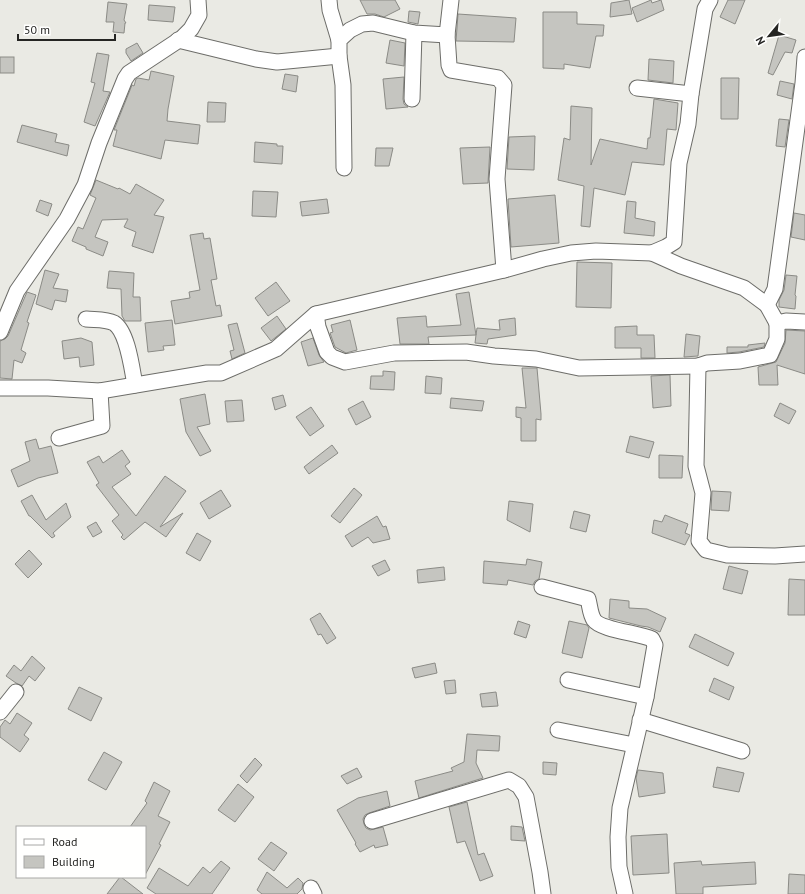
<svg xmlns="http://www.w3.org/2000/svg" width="805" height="894" font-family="'PT Sans',sans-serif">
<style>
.building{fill:#c5c5c0;stroke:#8b8b86}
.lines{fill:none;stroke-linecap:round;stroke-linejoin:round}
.street-casing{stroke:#6d6d69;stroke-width:17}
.street{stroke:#fff;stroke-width:15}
</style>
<rect width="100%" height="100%" fill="#eaeae4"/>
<!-- building -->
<g class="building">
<polygon points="360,0 395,0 400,9 384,17 375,14 367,14"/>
<polygon points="629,0 632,14 610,17 611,3"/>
<polygon points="651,0 652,3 661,0 664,10 637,22 632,8"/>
<polygon points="728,0 745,0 735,24 720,17"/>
<polygon points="108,2 127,4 124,20 126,23 125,23 124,33 113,32 114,22 106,22"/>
<polygon points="149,5 175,7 173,22 148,20"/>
<polygon points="409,11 420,12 418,24 408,22"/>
<polygon points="543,12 577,12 577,24 604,25 603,36 596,36 590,68 564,64 564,69 543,68"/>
<polygon points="458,14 516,18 514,42 456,41"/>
<polygon points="779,35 796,40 792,53 785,52 773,75 768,73"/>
<polygon points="390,40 405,43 404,66 386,63"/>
<polygon points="137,43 143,53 131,61 126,53 126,49"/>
<polygon points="97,53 109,55 103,91 110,92 95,126 84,122 95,83 91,82"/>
<rect x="0" y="57" width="14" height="16"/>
<polygon points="649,59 674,61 673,83 648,80"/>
<polygon points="151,71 174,76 168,109 167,121 200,125 198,144 165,140 161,159 113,146 117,130 114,130 132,85 134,86 136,79 138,78 149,80"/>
<polygon points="285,74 298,76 296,92 282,89"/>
<polygon points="404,77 403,99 404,104 408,107 386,109 383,79"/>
<polygon points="721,78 739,78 738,119 721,119"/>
<polygon points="780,81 794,84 792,99 777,95"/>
<polygon points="654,99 678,103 676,130 667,129 664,165 632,162 625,195 594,188 590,227 581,226 584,186 558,180 564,138 570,140 571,106 592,108 591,165 600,139 647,149 648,138 650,138"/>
<polygon points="208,102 226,103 225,122 207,122"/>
<polygon points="779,119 789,120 785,147 776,146"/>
<polygon points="22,125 57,134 55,142 69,145 67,156 17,142"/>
<polygon points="535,136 534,170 507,169 509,137"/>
<polygon points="255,142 277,144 277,146 283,146 282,164 254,162"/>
<polygon points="490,147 488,183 463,184 460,148"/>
<polygon points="376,148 393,148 389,166 375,166"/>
<polygon points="96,180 118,189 119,188 130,194 136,184 164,200 154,215 164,217 153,253 132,246 136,232 124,227 128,219 102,220 95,237 108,242 103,256 86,249 86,247 72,241 78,227 83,229 96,198 90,195"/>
<polygon points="253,191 278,192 276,217 252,216"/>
<polygon points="555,195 559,243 511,247 508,199"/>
<polygon points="327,199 329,213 302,216 300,202"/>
<polygon points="40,200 52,204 48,216 36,211"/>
<polygon points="627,201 636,202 635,218 655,222 654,236 624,233"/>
<polygon points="794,213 805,215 805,240 791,237"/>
<polygon points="203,233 204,239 210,238 217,279 211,280 216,306 220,305 222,316 175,324 171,301 190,298 189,292 200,290 190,235"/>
<polygon points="577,262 612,263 611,308 576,307"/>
<polygon points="45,270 59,274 53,288 68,290 66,302 55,300 52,310 36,304"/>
<polygon points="109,271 134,273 133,297 140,297 141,321 125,321 122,316 121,289 107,288"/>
<polygon points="786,275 797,276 795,295 796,296 795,309 779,307 779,300 784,290"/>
<polygon points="276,282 290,301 268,316 255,298"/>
<polygon points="27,292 36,295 27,322 29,323 21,350 26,353 22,363 14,360 12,379 0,378 0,341 5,339 8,336"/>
<polygon points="469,292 476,335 477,328 500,330 499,320 515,318 516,335 488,339 487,344 475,343 476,335 428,337 429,344 400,344 397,318 426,316 427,327 461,325 456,294"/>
<polygon points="277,316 286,329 271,341 261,328"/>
<polygon points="172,320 175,345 163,346 164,350 148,352 145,323"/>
<polygon points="350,320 357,350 346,353 335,347 330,333 333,332 331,325"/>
<polygon points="237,323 245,353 232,359 230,351 234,350 228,325"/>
<polygon points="637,326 637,335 654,335 655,358 641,358 641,348 615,348 615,327"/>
<polygon points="786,330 805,331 805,374 777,365 778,385 759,385 758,367 776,362 785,343"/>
<polygon points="686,334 700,336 698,356 684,357"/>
<polygon points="81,338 92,342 94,365 80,367 79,357 64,359 62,341"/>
<polygon points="313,338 319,355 324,362 308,366 301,342"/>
<polygon points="765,343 764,347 739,352 727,353 727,347 748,347 748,345"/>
<polygon points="522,368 537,368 541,414 541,420 536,419 536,441 521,441 521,418 516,417 516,407 526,408"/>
<polygon points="383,371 395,372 394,390 370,389 371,376 383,376"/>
<polygon points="670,375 671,406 653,408 651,376"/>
<polygon points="426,376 442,378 441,394 425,393"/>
<polygon points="205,394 210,424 197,427 211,451 200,456 186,432 180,399"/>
<polygon points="283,395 286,406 275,410 272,398"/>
<polygon points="451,398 484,401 482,411 450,408"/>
<polygon points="242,400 244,421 227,422 225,401"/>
<polygon points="363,401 371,417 356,425 348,409"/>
<polygon points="780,403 796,411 789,424 774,416"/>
<polygon points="311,407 324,426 310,436 296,417"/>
<polygon points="630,436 654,442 649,458 626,452"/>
<polygon points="36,439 39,449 51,446 58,473 38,478 18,487 11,470 30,461 25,442"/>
<polygon points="332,445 338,453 309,474 304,467"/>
<polygon points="122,450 130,462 125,466 131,474 112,487 136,516 165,476 186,491 160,527 183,513 166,537 145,522 124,540 121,537 123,535 112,521 119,515 96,485 99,483 87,462 99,456 103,463"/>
<polygon points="659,455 683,456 682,478 659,478"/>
<polygon points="354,488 362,495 340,523 331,516"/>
<polygon points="221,490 231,506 209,519 200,503"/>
<polygon points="712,491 731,492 729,511 711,510"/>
<polygon points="32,495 46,520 66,503 71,517 53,533 55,536 52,538 30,516 29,516 21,501"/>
<polygon points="509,501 533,504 530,532 507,520"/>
<polygon points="574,511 590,515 586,532 570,528"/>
<polygon points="665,515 688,524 685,533 690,535 685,545 652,533 654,520 662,522"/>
<polygon points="377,516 383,527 386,526 390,539 373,543 368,537 352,547 345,536"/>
<polygon points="96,522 102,532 93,537 87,527"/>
<polygon points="197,533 211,541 200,561 186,553"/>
<polygon points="29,550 42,564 28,578 15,564"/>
<polygon points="527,559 542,562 539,579 535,581 533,585 508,580 507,585 483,583 484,561 526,565"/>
<polygon points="385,560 390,570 378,576 372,566"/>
<polygon points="729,566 748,571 742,594 723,589"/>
<polygon points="444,567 445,580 418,583 417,570"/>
<polygon points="789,579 805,580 805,615 788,615"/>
<polygon points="610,599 629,601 629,608 647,609 666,618 660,632 648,627 641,626 609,618"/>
<polygon points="320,613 336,638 327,644 321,634 318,635 310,619"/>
<polygon points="518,621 530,625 526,638 514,634"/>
<polygon points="569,621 587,625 589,628 582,658 562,653"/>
<polygon points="695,634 734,653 728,666 689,647"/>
<polygon points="32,656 45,668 35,681 29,676 22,686 16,683 6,676 14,665 21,671"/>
<polygon points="435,663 437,673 415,678 412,668"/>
<polygon points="714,678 734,687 729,700 709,691"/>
<polygon points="455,680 456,693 446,694 444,681"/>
<polygon points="79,687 102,698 91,721 68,709"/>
<polygon points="496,692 498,706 482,707 480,694"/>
<polygon points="17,713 32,723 24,735 29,739 20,752 0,737 0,727 5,720 10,724"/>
<polygon points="467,734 500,736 499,751 477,750 476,763 483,778 419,798 415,781 453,771 451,768 464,762"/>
<polygon points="104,752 122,762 106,790 88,780"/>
<polygon points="255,758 262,765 247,783 240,776"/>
<polygon points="543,762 557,763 556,775 543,774"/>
<polygon points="717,767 744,773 739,792 713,787"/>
<polygon points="357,768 362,777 347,784 341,776"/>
<polygon points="638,770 663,773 665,793 639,797 636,778"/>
<polygon points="154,782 170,791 158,816 170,822 159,844 161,845 145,875 145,827 130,827 147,803 145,801"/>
<polygon points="238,784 254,797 235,822 218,810"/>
<polygon points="387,791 390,806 369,813 365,815 363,819 364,824 366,828 370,830 383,827 388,845 375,848 374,845 360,852 355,844 356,843 337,810 358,798"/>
<polygon points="467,802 478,855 484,853 493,876 480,881 465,841 457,843 449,807"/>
<polygon points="511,826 522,827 525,841 511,840"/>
<polygon points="667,834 669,873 633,875 631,836"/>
<polygon points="271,842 287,853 274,871 258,859"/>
<polygon points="221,861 230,868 212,894 156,894 147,888 159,868 188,886 203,867 210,873"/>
<polygon points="701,861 702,865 755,862 756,884 703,887 703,894 676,894 674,863"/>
<polygon points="267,872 287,888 298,878 303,883 302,889 297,894 262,894 257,890"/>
<polygon points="789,874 805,875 805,894 788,894"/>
<polygon points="120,877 121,877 143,894 107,894"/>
</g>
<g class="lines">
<defs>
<g id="street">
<polyline points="329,0 330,10 339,40"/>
<polyline points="447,35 449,65 451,70 498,78 504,85 497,179 504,270"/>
<polyline points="178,40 256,59 277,62 339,56"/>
<polyline points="637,88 691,94"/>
<polyline points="412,99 414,33"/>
<polyline points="344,168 343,85 339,56 339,40 350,30 362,24 373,23 414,33 447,35 451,0"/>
<polyline points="652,253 666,247 674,242 679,163 688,124 691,94 705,9 710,0"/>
<polyline points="767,305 775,289 803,83 805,57"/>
<polyline points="316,314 504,270 543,259 571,253 596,251 652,253 681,266 744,288 767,305 777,323 786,321 805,322"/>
<path d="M 86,319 C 95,320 106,319 114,323 C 128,332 132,370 135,385"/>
<polyline points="0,332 17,291 67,219 85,185 99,143 125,79 129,73 182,38 191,29 199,15 198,0"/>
<polyline points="698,366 696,466 703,493 699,541 706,550 727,555 775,556 805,554"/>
<polyline points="0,388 48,388 100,391 207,373 221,373 276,349 316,314 318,327 327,352 332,357 345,362 394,353 466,352 494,356 536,359 579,368 698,366 707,363 740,361 770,355 777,339 777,323"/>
<polyline points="59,438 102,426 100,391"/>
<path d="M 542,587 L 588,599 C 590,606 590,614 594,620 C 601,630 639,633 652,639 L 655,645 L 646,697 L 620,808 L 618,837 L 619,867 L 625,894"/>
<polyline points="568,680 646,697"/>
<polyline points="0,712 16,692"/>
<polyline points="640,720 742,751"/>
<polyline points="558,730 634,745"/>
<polyline points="372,821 509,780 519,786 526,797 540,872 543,894"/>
<polyline points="311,888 314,894"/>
</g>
</defs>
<!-- street casing -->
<use href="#street" class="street-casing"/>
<!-- street -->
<use href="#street" class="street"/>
</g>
<!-- legend -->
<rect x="16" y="826" width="130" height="52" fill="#fffffe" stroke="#a8a8a6"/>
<rect x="24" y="839" width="20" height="6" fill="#ffffff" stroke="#a8a8a6"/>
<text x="52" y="846" font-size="12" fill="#252523">Road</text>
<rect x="24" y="856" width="20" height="12" fill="#c5c5c0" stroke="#a8a8a6"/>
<text x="52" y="866" font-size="12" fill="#252523">Building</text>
<!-- north arrow -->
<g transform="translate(769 36) rotate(241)" stroke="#fffffe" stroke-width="3" paint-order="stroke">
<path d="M0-3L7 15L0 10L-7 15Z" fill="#252523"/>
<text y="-6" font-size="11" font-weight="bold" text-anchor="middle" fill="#252523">N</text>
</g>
<!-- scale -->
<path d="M18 34v6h97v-6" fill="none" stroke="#252523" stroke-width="2"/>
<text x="24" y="34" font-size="12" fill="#252523" stroke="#fffffe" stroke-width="3" paint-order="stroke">50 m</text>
</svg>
